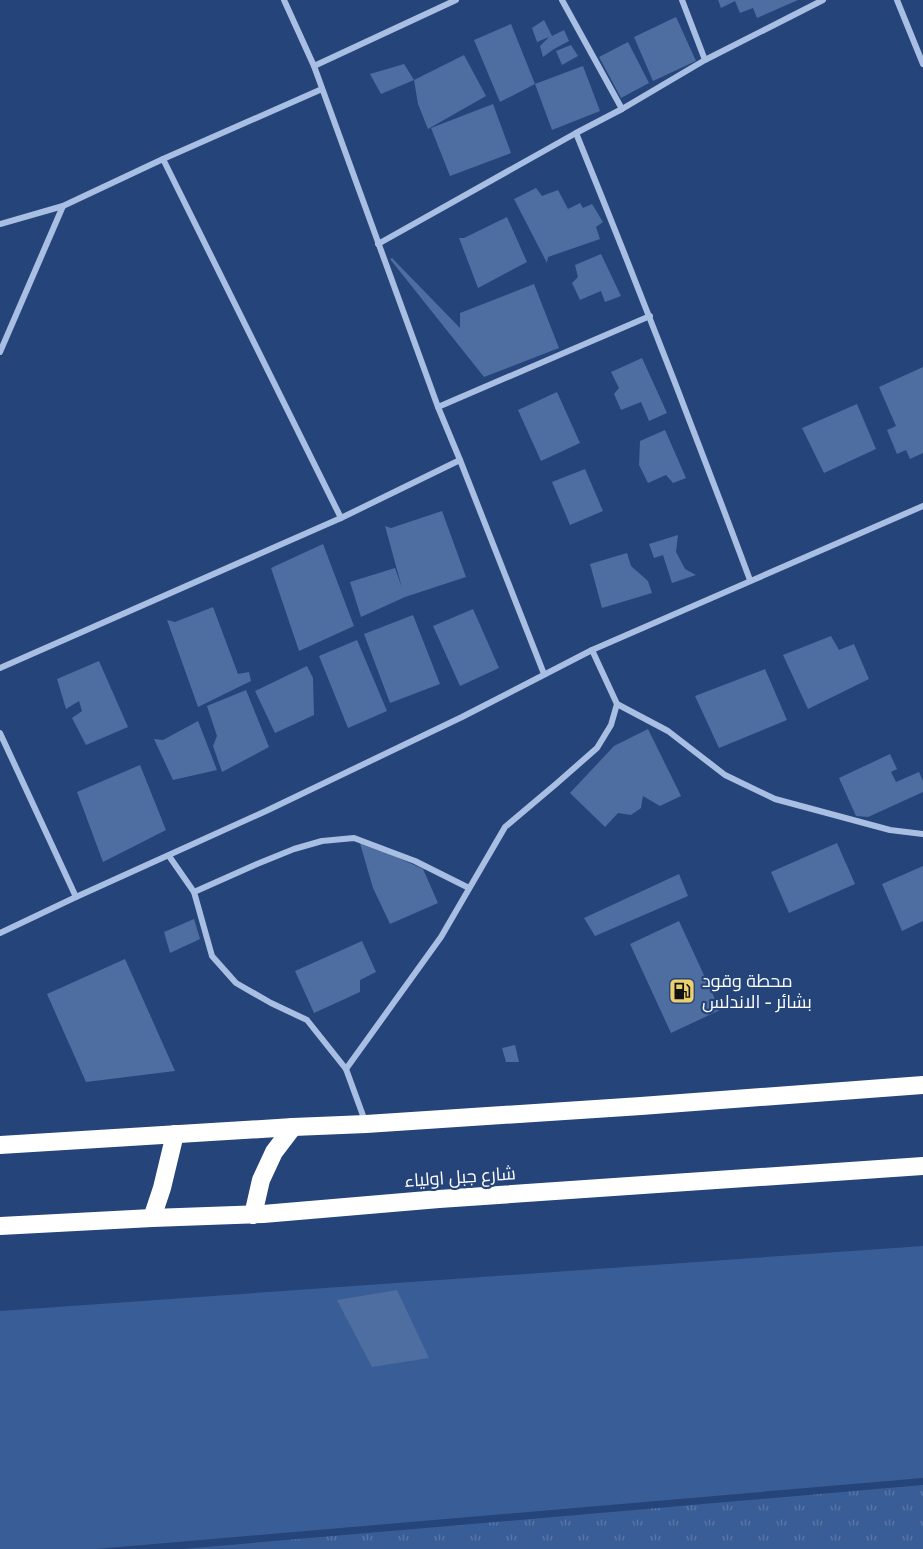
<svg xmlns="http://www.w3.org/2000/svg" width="923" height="1549" font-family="'Golos Text',Cairo,sans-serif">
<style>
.green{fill:#395d96}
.park{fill:url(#park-tufts)}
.building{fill:#4e6ea2}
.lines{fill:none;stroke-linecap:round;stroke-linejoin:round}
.street{stroke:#a8bfe3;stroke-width:6}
.highway{stroke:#fff;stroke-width:18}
.labels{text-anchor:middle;stroke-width:4.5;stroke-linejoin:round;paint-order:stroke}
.poi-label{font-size:18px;fill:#fff;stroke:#254479;text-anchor:start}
.street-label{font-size:18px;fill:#fff;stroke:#254479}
</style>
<defs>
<pattern id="park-tufts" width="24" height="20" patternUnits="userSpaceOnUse" patternTransform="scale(1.5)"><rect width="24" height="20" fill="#395d96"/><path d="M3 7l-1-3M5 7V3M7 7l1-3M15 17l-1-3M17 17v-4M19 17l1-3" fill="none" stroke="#5775a6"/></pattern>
</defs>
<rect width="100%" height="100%" fill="#254479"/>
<!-- green -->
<polygon class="green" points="923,1246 923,1478 96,1549 0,1549 0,1311"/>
<!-- park -->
<polygon class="park" points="923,1485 923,1549 183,1549"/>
<!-- building -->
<g class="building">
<polygon points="718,0 798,0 757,18 753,8 740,13 735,1 721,8"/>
<polygon points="676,17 696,61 653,81 634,37"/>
<polygon points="544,20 552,36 564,30 569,41 554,49 543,57 540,46 549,37 537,42 532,28"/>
<polygon points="511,24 535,84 500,102 474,40"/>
<polygon points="628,42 649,83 621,98 599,57"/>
<polygon points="571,45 578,56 562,65 556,51"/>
<polygon points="464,55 486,96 428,129 418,104 414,80"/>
<polygon points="404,64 414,80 381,94 370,74"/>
<polygon points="583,66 600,111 552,130 535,84"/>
<polygon points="493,104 511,153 450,176 431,128"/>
<polygon points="536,188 542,196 558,190 568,209 580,203 583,208 592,204 603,222 596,227 600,239 548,257 547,263 514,199"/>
<polygon points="507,217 527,262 478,288 459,238 464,238"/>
<polygon points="601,254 621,296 605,302 601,291 580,300 572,283 578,277 575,265"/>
<polygon points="392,258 460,328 460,313 534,284 559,348 484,377 390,259"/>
<polygon points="642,358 667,413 649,421 641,402 621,410 614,394 619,388 611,372"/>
<polygon points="923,367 923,453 910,459 906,450 897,454 887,430 896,426 879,387"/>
<polygon points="557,392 580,443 541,461 518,410"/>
<polygon points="857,404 876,449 824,473 802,428"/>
<polygon points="665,430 686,478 673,483 666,475 648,483 639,465 640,441"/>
<polygon points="585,469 603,511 570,525 552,482"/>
<polygon points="442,511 466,577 405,597 361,617 350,582 395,568 402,588 385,526 391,528"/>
<polygon points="678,535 676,552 685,569 696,575 672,583 663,555 654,558 649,544"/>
<polygon points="323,544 354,626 299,651 271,568"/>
<polygon points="627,553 631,566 648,581 652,593 602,608 590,564"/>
<polygon points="213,607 238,674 249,672 251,681 198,707 167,620 175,622"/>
<polygon points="473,609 499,668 460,686 433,626"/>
<polygon points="413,615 440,684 390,703 364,634"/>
<polygon points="831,636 839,650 854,644 869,679 808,709 783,655"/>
<polygon points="357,640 387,711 348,728 319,656"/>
<polygon points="99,661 128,727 86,745 72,718 82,711 79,701 66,709 57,679"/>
<polygon points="307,666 313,678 314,715 275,733 255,691"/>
<polygon points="765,669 787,720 719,748 695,696"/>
<polygon points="246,690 269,747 222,772 213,746 217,736 207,706"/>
<polygon points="198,721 217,770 173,780 154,739 163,740"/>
<polygon points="648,729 681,796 660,806 643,796 641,808 631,815 618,813 605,827 570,793 614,746"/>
<polygon points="890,754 897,769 891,772 896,782 919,772 923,781 923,792 868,817 856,816 839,778"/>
<polygon points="140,765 166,830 103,862 77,792"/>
<polygon points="359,840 423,869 438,903 390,924 373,888"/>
<polygon points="837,843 855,884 789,913 771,872"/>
<polygon points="923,866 923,921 902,931 882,884"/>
<polygon points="679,874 688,896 595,936 584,918"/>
<polygon points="194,919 200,939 170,953 164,932"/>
<polygon points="679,921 720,1010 671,1033 630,944"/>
<polygon points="362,941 376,972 360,980 360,992 314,1013 295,971"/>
<polygon points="125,959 175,1071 86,1082 47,994"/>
<polygon points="515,1045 519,1062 506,1062 502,1048"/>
<polygon points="397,1290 429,1358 372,1367 337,1300"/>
</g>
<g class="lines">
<!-- street -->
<g class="street">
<polyline points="284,0 314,66 438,407 460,460 544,674"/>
<polyline points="682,0 705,60"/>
<polyline points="897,0 923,64"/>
<polyline points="314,66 456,0"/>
<polyline points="322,89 163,159 341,518"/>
<polyline points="622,109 705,60 823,0"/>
<path d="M 576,133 C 636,281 694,430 750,580"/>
<polyline points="0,224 63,206 163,159"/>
<polyline points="378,244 576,133 622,109 562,0"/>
<polyline points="0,352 63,206"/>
<polyline points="438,407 650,316"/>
<polyline points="0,668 341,518 460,460"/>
<polyline points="617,704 668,731 725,775 775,799 890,830 923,834"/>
<polyline points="0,733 76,897"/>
<polyline points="169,856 194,892 212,956 236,983 271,1003 307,1020 346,1069 365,1121"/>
<polyline points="194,892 257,864 294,849 322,841 354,838 415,861 469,888"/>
<polyline points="0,933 76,897 266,811 462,717 592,650 923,506"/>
<polyline points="346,1069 441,937 505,827 556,784 597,748 611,725 617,704 592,650"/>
</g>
<!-- highway -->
<g class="highway">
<polyline points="0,1145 293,1127 366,1124 641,1106 923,1085"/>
<polyline points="253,1215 261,1180 274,1152 293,1127"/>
<polyline points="152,1218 162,1188 175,1134"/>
<polyline points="0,1226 152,1218 263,1214 439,1199 923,1166"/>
</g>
</g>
<!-- icons -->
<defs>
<symbol id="fuel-square" viewBox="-11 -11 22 22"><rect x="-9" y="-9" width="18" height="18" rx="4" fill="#ecd06d" stroke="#254479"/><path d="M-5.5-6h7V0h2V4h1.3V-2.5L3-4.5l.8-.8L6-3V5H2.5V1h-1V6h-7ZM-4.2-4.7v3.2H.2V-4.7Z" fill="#111"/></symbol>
</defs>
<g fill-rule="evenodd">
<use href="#fuel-square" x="667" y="976" width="30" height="30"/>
</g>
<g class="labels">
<!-- poi labels -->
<g class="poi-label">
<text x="702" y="987">محطة وقود<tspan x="702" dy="21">بشائر - الاندلس</tspan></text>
</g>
<!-- street labels -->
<g class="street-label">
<text transform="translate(460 1177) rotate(-4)" y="6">شارع جبل اولياء</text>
</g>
</g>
</svg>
